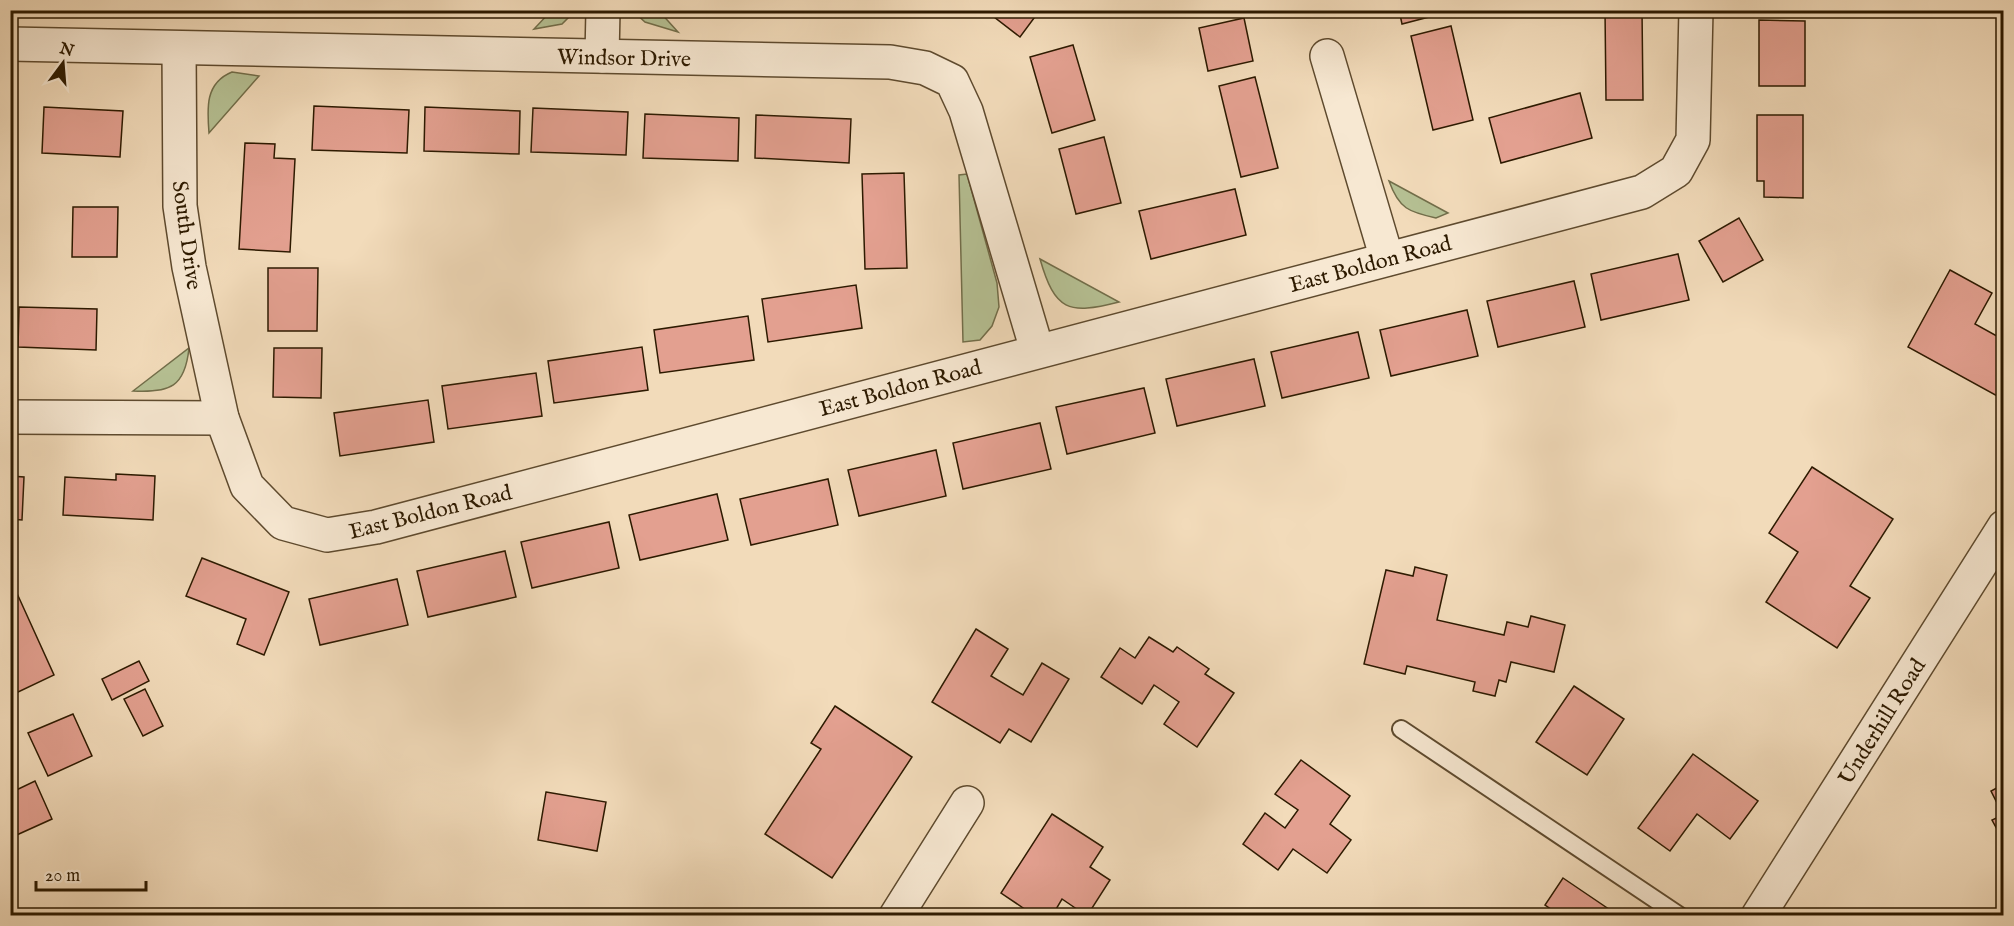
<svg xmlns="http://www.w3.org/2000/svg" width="2014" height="926" font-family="'IM FELL English',serif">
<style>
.green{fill:#b6c194;stroke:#726e4a;stroke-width:1.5}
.building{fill:#e3a090;stroke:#2d1a00;stroke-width:1.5}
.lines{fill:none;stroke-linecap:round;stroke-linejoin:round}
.lane-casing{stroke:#5e4a2e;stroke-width:20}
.street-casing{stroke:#5e4a2e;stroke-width:36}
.lane{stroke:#f7e8d2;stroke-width:16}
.street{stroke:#f7e8d2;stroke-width:33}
.labels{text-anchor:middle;stroke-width:4.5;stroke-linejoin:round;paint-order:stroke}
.street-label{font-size:22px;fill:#2d1a00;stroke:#f7e8d2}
</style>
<rect width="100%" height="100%" fill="#f2dbba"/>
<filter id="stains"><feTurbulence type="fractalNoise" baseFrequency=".00333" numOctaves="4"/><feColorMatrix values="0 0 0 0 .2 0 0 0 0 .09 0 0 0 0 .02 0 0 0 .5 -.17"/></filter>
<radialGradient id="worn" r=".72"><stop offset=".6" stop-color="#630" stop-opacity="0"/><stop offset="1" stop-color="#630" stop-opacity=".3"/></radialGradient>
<!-- green -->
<g class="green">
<polygon points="551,11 575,11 562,24 534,29"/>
<polygon points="633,11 659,11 678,32 645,22"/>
<path d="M 232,72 L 259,76 L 209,133 C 207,108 205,83 232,72 Z"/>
<polygon points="967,174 997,283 999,307 992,326 980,340 963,342 959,175"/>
<path d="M 1389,181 L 1448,213 L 1436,218 C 1409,212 1399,209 1389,181 Z"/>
<path d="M 1040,259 L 1119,302 C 1068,315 1055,311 1040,259 Z"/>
<path d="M 189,348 C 185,387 170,393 133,391 Z"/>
</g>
<!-- building -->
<g class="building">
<polygon points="985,10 1040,10 1020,37"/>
<polygon points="1399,10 1456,10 1402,24"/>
<polygon points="1605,10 1642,10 1643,100 1606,100"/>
<polygon points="1244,18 1253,61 1208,71 1199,28"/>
<polygon points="1759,20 1805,21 1805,86 1759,86"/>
<polygon points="1451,26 1473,120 1433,130 1411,36"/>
<polygon points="1073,45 1095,120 1052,133 1030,57"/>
<polygon points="1255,77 1278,168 1241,177 1219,86"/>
<polygon points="1580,93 1592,138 1501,163 1489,118"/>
<polygon points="314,106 409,110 407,153 312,150"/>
<polygon points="44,107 123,111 120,157 42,153"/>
<polygon points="425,107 520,111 519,154 424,151"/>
<polygon points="533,108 628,112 626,155 531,152"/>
<polygon points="645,114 739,118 738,161 643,158"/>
<polygon points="756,115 851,119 849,163 755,158"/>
<polygon points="1757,115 1803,115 1803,198 1764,197 1764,181 1757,181"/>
<polygon points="1104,137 1121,203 1076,214 1059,149"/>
<polygon points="245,143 275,144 274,158 295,159 290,252 239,249"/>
<polygon points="904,173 907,268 865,269 862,174"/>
<polygon points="1235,189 1246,235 1151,259 1139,211"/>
<polygon points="73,207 118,207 117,257 72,257"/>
<polygon points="1739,218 1763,260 1723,282 1699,241"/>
<polygon points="1678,254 1689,300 1601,320 1591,274"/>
<polygon points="268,268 318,268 317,331 268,331"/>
<polygon points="1950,270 1992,293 1975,324 2004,340 2004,388 1999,397 1908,347"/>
<polygon points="1574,281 1585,327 1498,347 1487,301"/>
<polygon points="856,285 862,328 768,342 762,299"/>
<polygon points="19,307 97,309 96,350 18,347"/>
<polygon points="1467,310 1478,356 1391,376 1380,330"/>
<polygon points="748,316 754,360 660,373 654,330"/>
<polygon points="1358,332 1369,378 1282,398 1271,352"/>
<polygon points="642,347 648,390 554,403 548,361"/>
<polygon points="274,348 322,348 321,398 273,397"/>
<polygon points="1254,359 1265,406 1177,426 1166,379"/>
<polygon points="536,373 542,416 448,429 442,386"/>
<polygon points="1144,388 1155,433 1067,454 1056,407"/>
<polygon points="428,400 434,442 340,456 334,413"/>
<polygon points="1040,423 1051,469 963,489 953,443"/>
<polygon points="936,450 946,496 859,516 848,470"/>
<polygon points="1812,467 1893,519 1850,586 1870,598 1837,648 1766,602 1798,552 1769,533"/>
<polygon points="116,474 155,476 153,520 63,515 65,477 116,480"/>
<polygon points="10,476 24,477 22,520 10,519"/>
<polygon points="828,479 838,525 751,545 740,499"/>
<polygon points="717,494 728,540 640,560 629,515"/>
<polygon points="609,522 619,568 532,588 521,542"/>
<polygon points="505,551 516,597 428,617 417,571"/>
<polygon points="202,558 289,592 264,655 237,644 246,619 186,596"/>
<polygon points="1415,567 1447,575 1437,620 1504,635 1507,622 1528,627 1531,616 1565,625 1554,672 1511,662 1506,682 1499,680 1495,696 1473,691 1475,682 1407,666 1405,674 1364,664 1386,570 1413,576"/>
<polygon points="397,579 408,625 320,645 309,599"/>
<polygon points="15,589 54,675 16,693 10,682 10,590"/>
<polygon points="976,629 1008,649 991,676 1023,695 1042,663 1069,679 1031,742 1009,729 1000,743 932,702"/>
<polygon points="1149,637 1173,652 1177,647 1209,669 1205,674 1234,693 1197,747 1164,724 1179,702 1154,685 1142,704 1101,677 1120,648 1135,658"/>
<polygon points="139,661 149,681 112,700 102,679"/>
<polygon points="1574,686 1624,719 1587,775 1536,742"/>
<polygon points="145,689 163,726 143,736 124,699"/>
<polygon points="835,706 912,757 832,878 765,834 821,749 811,743"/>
<polygon points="73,714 92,756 48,776 28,733"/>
<polygon points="1693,754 1758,801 1730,839 1697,814 1670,851 1638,828"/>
<polygon points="1301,760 1350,796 1330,824 1351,840 1327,873 1293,849 1278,870 1243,844 1265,813 1285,828 1298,810 1275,794"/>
<polygon points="35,781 52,819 10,838 10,793"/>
<polygon points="2004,784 2004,842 1992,820 2003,815 1991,791"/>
<polygon points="546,792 606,802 597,851 538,840"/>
<polygon points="1052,814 1103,847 1090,867 1110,880 1087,916 1062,899 1052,916 1035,916 1001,893"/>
<polygon points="1563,878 1619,916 1561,916 1545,905"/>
</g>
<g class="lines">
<defs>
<polyline id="lane" points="1401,729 1680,916"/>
<g id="street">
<polyline points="10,44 890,62 925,68 952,81 966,111 1037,350"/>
<polyline points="179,48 180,206 189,267 222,418 247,486 283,523 327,535 376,527 1642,192 1676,171 1693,140 1696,10"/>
<polyline points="602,56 603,10"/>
<polyline points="1327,56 1387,259"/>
<polyline points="10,417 222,418"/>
<polyline points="896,916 967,803"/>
<polyline points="1758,916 2004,527"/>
</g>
</defs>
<!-- lane casing -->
<use href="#lane" class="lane-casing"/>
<!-- street casing -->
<use href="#street" class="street-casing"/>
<!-- lane -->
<use href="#lane" class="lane"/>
<!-- street -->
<use href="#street" class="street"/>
</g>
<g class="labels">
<!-- street labels -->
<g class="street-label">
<text transform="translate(624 57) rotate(1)" y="8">Windsor Drive</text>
<text transform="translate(188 235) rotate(82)" y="8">South Drive</text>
<text transform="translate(1370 263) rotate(-15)" y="8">East Boldon Road</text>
<text transform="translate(900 387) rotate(-15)" y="8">East Boldon Road</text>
<text transform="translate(430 511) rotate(-14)" y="8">East Boldon Road</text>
<text transform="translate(1881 721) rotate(-58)" y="8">Underhill Road</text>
</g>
</g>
<!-- margin -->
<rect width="2014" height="926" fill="none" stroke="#f2dbba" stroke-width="36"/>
<rect x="12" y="12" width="1990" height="902" fill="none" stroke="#2d1a00" stroke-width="3"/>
<rect x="18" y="18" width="1978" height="890" fill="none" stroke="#2d1a00" stroke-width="1.5"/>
<!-- north arrow -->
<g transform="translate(63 63) rotate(16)" stroke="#f7e8d2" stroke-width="4.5" paint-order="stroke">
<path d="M0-4.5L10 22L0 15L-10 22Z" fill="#2d1a00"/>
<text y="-9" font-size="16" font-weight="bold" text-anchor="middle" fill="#2d1a00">N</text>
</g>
<!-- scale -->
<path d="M36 881v9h110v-9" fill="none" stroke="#2d1a00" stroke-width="3"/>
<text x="45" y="881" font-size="18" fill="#2d1a00" stroke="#f7e8d2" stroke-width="4.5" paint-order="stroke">20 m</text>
<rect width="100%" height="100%" filter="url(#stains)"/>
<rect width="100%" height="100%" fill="url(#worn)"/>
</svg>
